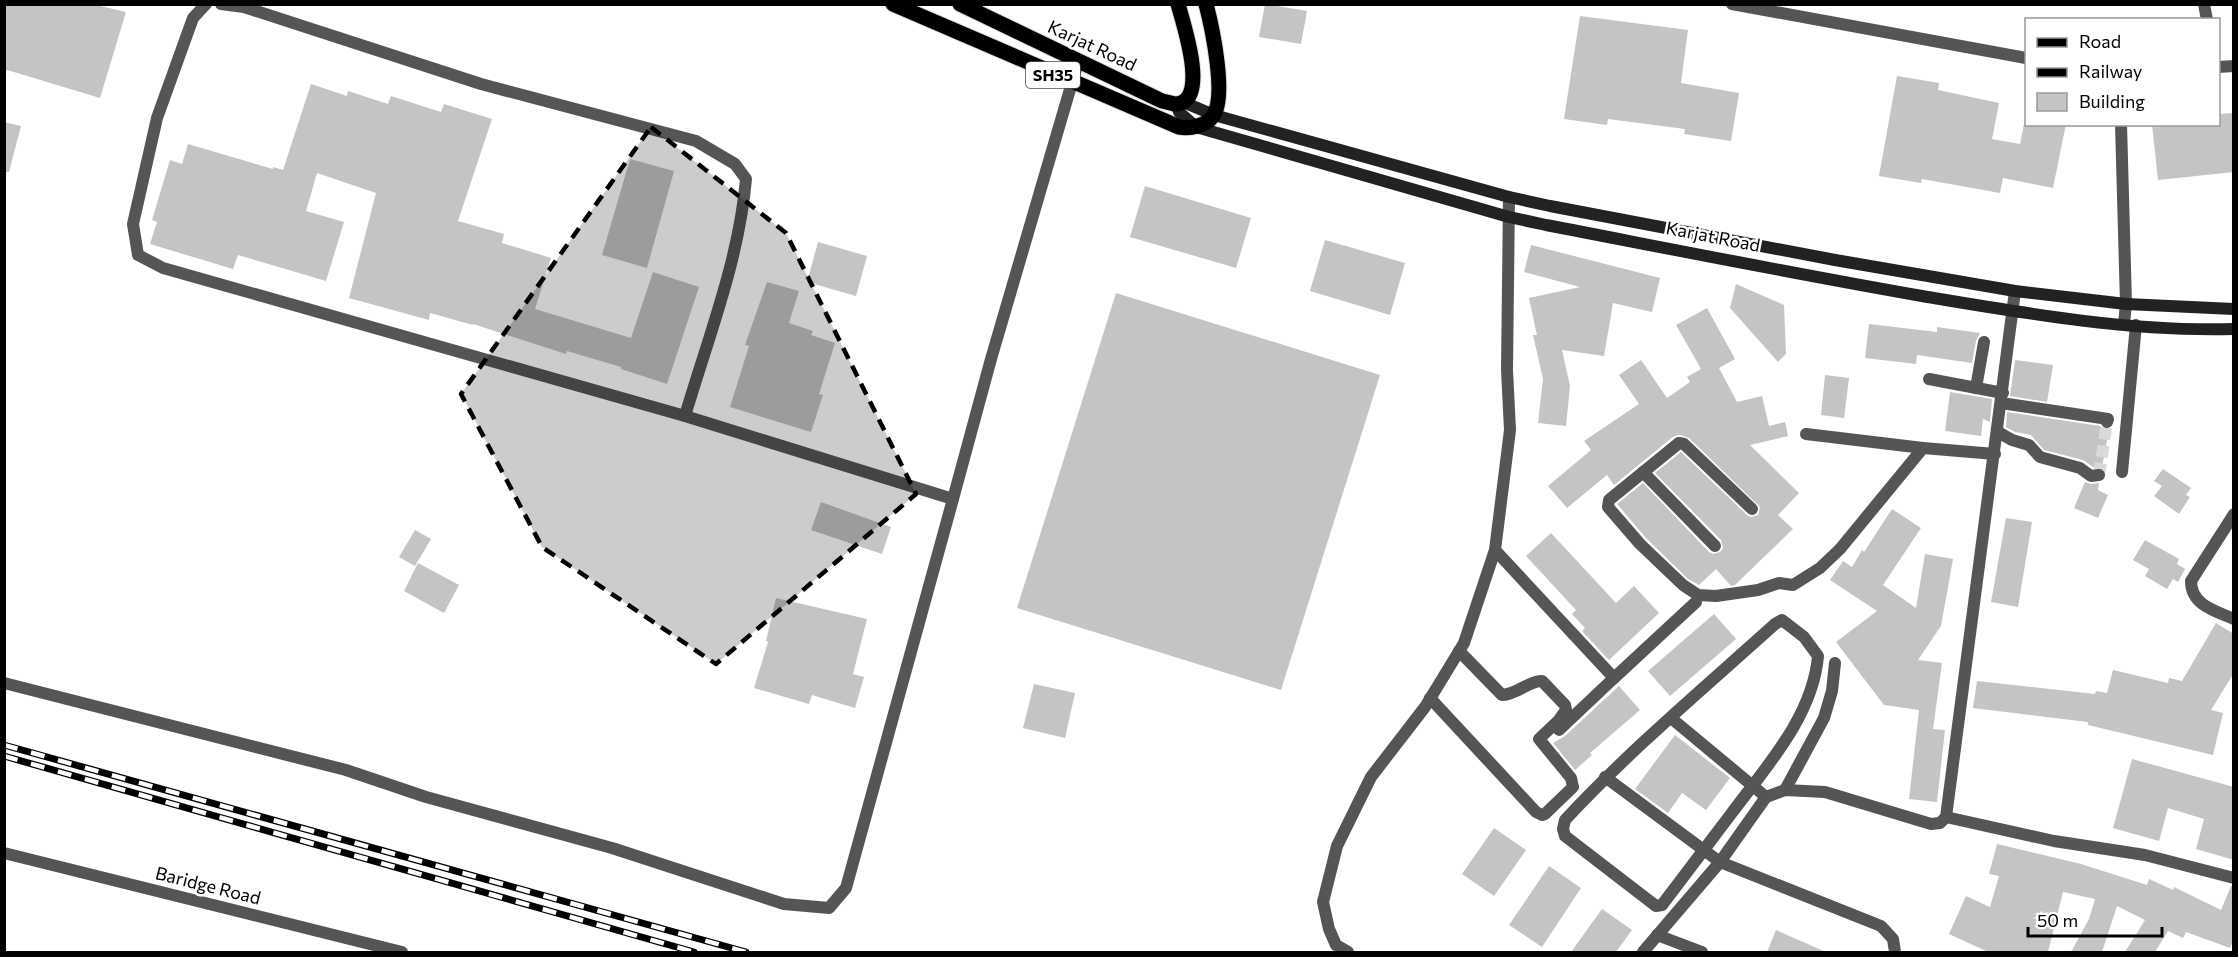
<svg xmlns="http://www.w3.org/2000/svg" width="2238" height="957" font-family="Commissioner,sans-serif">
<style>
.building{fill:#c4c4c4}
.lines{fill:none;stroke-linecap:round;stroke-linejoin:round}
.street-tunnel{stroke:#d9d9d9;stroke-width:12;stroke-dasharray:12 6;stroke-linecap:butt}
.primary-casing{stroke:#dbdbdb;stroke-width:17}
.street{stroke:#555;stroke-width:12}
.secondary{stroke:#222;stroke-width:12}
.primary{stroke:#000;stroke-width:15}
.rail-casing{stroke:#000;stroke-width:7}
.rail{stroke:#fff;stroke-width:4.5;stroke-dasharray:14;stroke-linecap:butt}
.marked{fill:#000;fill-opacity:0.2;stroke:#000;stroke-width:4.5;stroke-dasharray:12 8;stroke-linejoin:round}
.labels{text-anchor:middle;stroke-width:5;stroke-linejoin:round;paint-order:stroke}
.shield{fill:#fff;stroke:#4c4c4c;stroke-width:1.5}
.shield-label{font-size:16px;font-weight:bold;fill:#000}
.street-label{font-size:18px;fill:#000;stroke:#fff}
</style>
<rect width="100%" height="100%" fill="#fff"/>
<!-- building -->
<g class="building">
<polygon points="4,4 92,4 126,12 100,98 4,69"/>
<polygon points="1265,4 1307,11 1301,44 1259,37"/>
<polygon points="1580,16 1688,30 1681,83 1739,93 1731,141 1684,134 1685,129 1608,119 1607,125 1564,119"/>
<polygon points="1897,76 1939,83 1938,90 1999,103 1992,139 2020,144 2024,124 2066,124 2053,188 2003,178 2000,193 1922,179 1921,183 1879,176"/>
<polygon points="311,84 347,96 348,91 388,104 391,96 441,112 444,104 492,119 458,221 504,234 502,243 551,258 535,309 631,338 653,272 699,287 667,384 621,369 621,367 567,351 566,354 473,324 473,325 430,313 429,320 349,298 376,193 317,173 306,211 344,222 326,281 238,255 233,269 150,244 157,222 152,220 170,160 182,164 188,144 273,169 273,167 283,170"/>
<polygon points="2234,113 2234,172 2158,180 2152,124 2218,124 2218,114"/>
<polygon points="4,122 21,126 9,172 4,172"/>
<polygon points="630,159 674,171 647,268 602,255"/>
<polygon points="1145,186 1251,218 1236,268 1130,237"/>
<polygon points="1325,240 1405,263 1390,315 1310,291"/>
<polygon points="818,242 867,256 856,296 807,282"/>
<polygon points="1531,245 1660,278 1652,312 1613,303 1604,356 1562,350 1570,386 1566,426 1538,423 1543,379 1533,335 1537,335 1529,298 1580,287 1524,272"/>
<polygon points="767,282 799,291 789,323 813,331 811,335 835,343 819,394 823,395 811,432 730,407 749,346 745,345"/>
<polygon points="1736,284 1784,305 1786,354 1778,362 1730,308"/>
<polygon points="1116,293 1380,375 1281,690 1017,608"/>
<polygon points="1707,308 1735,359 1719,368 1737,402 1762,396 1769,426 1785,422 1788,436 1750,445 1799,493 1778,515 1793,529 1735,585 1731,586 1716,569 1699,585 1688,579 1646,538 1617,504 1643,483 1709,552 1713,554 1720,552 1723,548 1721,540 1655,473 1681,452 1747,515 1751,517 1758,515 1760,507 1689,438 1680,435 1674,436 1614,485 1607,475 1567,508 1548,486 1591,450 1584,441 1639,404 1619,375 1641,360 1667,398 1690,382 1687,377 1701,369 1676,325"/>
<polygon points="1869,324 1937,332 1937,327 1980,333 1976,341 1972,363 1917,355 1916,364 1865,358"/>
<polygon points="2015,360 2053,365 2047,402 2010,396"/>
<polygon points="1825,375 1849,378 1844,418 1821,415"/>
<polygon points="1950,392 1992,399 1990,422 1983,419 1981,436 1945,431"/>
<polygon points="2007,412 2100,426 2104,430 2109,430 2102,467 2093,467 2083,460 2044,450 2031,435 2015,432 2006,427"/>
<polygon points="2163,469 2191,488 2186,495 2190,497 2179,514 2154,496 2162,486 2154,481"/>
<polygon points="2085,482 2091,484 2099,483 2098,490 2108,495 2098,518 2074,508"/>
<polygon points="821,502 891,527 882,554 811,530"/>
<polygon points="1892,509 1921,528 1883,585 1916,608 1925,554 1953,559 1941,626 1918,660 1942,663 1933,729 1945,730 1937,802 1909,799 1919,710 1884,705 1836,642 1877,611 1830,580 1843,561 1852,567 1862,550 1864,552"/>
<polygon points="2006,518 2032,522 2018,607 1991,602"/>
<polygon points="415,530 431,539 415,566 399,557"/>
<polygon points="1551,533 1616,603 1634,586 1659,613 1609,660 1582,631 1585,628 1572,614 1576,610 1526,556"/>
<polygon points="2145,540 2179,559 2177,564 2185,569 2178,582 2173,579 2167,589 2145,576 2149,569 2133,560"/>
<polygon points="418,563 459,585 444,613 404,591"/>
<polygon points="776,598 867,619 853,674 864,677 855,708 812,695 809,704 754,688 768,642 766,641"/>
<polygon points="1714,614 1736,639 1670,696 1648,671"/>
<polygon points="2216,623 2234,634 2234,673 2211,710 2223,713 2213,755 2088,725 2088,722 1973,708 1977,681 2095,694 2096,691 2107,693 2113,670 2168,683 2169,678 2182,681"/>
<polygon points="1034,684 1075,693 1065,738 1023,728"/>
<polygon points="1619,686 1640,710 1590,753 1592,755 1575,770 1553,743 1565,736"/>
<polygon points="1675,735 1730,778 1706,810 1682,793 1668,813 1635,789"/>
<polygon points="2132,759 2234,787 2234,860 2196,849 2204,819 2168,808 2159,841 2113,828"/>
<polygon points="1494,828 1526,850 1494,896 1462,874"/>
<polygon points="1997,844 2081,864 2147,885 2149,879 2173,890 2174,887 2221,910 2231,886 2234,886 2234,940 2230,948 2186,932 2183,938 2168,931 2155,952 2125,952 2145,920 2117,906 2102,952 2071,952 2089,919 2095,899 2063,892 2048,952 1988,952 1949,934 1966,896 1990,907 1999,876 1989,874"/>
<polygon points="1549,866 1581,888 1542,947 1509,925"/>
<polygon points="1602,909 1632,930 1616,952 1571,952"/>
<polygon points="1776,930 1826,952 1767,952"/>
</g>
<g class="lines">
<!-- street-tunnel -->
<polyline class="street-tunnel" points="2099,475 2107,422"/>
<defs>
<g id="primary">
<path d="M 893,4 L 1179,127 C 1190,129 1206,126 1213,116 C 1227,97 1212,27 1206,4"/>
<path d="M 960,4 L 1162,101 C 1167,102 1172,104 1176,104 C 1210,102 1183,23 1178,4"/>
</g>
</defs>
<!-- primary casing -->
<use href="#primary" class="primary-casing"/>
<!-- street -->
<g class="street">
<polyline points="206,4 193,18 157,118 133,224 138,255 163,268 685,416 953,499 991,359 1078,62"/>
<path d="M 221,4 L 244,7 L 481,84 L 696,141 L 735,164 L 746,179 C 739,260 708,338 685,416"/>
<polyline points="1732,4 2026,58"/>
<polyline points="2204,4 2207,20"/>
<polyline points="2218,67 2234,66"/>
<polyline points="2121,124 2126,304 2124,324"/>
<polyline points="1929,379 2003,393"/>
<polyline points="1976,388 1984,342"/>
<polyline points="2001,403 2108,419 2107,422"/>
<polyline points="1998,432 2012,440 2029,445 2040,457 2080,468 2091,476 2099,475"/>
<polyline points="1806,434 1923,448 1995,454"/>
<polyline points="1643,472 1715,546"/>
<polyline points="2122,472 2136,325"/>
<polyline points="1752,509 1684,444 1679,443 1609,500 1608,507 1640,544 1683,585 1698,595 1716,596 1758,590 1779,583 1793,585 1820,568 1840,549 1923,448"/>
<path d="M 2234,514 L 2191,581 C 2191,605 2215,611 2234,619"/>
<polyline points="1495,550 1614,678 1559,730"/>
<path d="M 1782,620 L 1804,637 L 1818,656 C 1813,716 1766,767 1731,814 C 1708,844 1685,875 1662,905 L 1656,906 L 1565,836 L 1563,829 L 1565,820 C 1630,750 1704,688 1775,624 Z"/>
<polyline points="1614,678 1696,602"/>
<polyline points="4,683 346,770 426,797 612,848 784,904 829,908 846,888 953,499"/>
<path d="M 1430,698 L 1536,812 L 1542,815 L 1545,814 L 1573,787 L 1571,778 L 1539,739 L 1559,720 L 1566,710 L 1565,705 L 1542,681 C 1528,681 1518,694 1502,695 L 1459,651"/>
<polyline points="1671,718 1766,797"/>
<polyline points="1605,777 1720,862 1881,926 1893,939 1895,952"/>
<polyline points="1785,790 1824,718 1832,691 1835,663"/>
<polyline points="1946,817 2054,841 2145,855 2234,878"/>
<polyline points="4,853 402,952"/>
<polyline points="1657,935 1702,952"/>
<polyline points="1348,952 1336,945 1329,929 1323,902 1337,846 1371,777 1425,707 1464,643 1495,550 1510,430 1507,370 1509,197"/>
<polyline points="1643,952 1720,862 1766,797 1785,790 1825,792 1931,824 1940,823 1946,817 2015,291"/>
</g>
<!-- secondary -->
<g class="secondary">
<polyline points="1183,102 1214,115 1509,197 1550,206 1835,260 2015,291 2126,304 2234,309"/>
<path d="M 1176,104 L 1179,112 L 1196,127 L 1509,217 L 1546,225 C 1671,249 1796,274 1922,296 C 2023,313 2130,332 2234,329"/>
</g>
<!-- primary -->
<use href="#primary" class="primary"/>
<defs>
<g id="rail">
<polyline points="4,745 746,952"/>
<polyline points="4,756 694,952"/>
</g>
</defs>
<!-- rail casing -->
<use href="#rail" class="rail-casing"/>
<!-- rail -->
<use href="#rail" class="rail"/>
</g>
<!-- marked area -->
<path class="marked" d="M 651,127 L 786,233 L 916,494 L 716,664 L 542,547 L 461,394 Z"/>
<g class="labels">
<!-- shield labels -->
<rect class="shield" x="1026" y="62" width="54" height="26" rx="4.5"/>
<g class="shield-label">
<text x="1053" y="81">SH35</text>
</g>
<!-- street labels -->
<g class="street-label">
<text transform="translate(1092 46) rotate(25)" y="6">Karjat Road</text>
<text transform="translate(1713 237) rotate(11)" y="6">Karjat Road</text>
<text transform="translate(208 886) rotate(14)" y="6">Baridge Road</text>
</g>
</g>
<!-- border -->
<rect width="2238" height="957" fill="none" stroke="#000000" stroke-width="12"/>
<!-- legend -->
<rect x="2025" y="18" width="195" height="108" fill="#ffffff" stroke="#999999" stroke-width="1.5"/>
<rect x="2037" y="38" width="30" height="9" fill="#000000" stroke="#999999" stroke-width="1.5"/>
<text x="2079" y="48" font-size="18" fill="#000000">Road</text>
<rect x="2037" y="68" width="30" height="9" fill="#000000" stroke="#999999" stroke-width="1.5"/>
<text x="2079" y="78" font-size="18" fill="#000000">Railway</text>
<rect x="2037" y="93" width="30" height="18" fill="#c4c4c4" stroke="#999999" stroke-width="1.5"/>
<text x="2079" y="108" font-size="18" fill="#000000">Building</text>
<!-- scale -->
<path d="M2028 927v9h134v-9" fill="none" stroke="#000000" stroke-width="3"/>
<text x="2037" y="927" font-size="18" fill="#000000" stroke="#ffffff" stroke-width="4.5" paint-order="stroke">50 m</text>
</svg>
